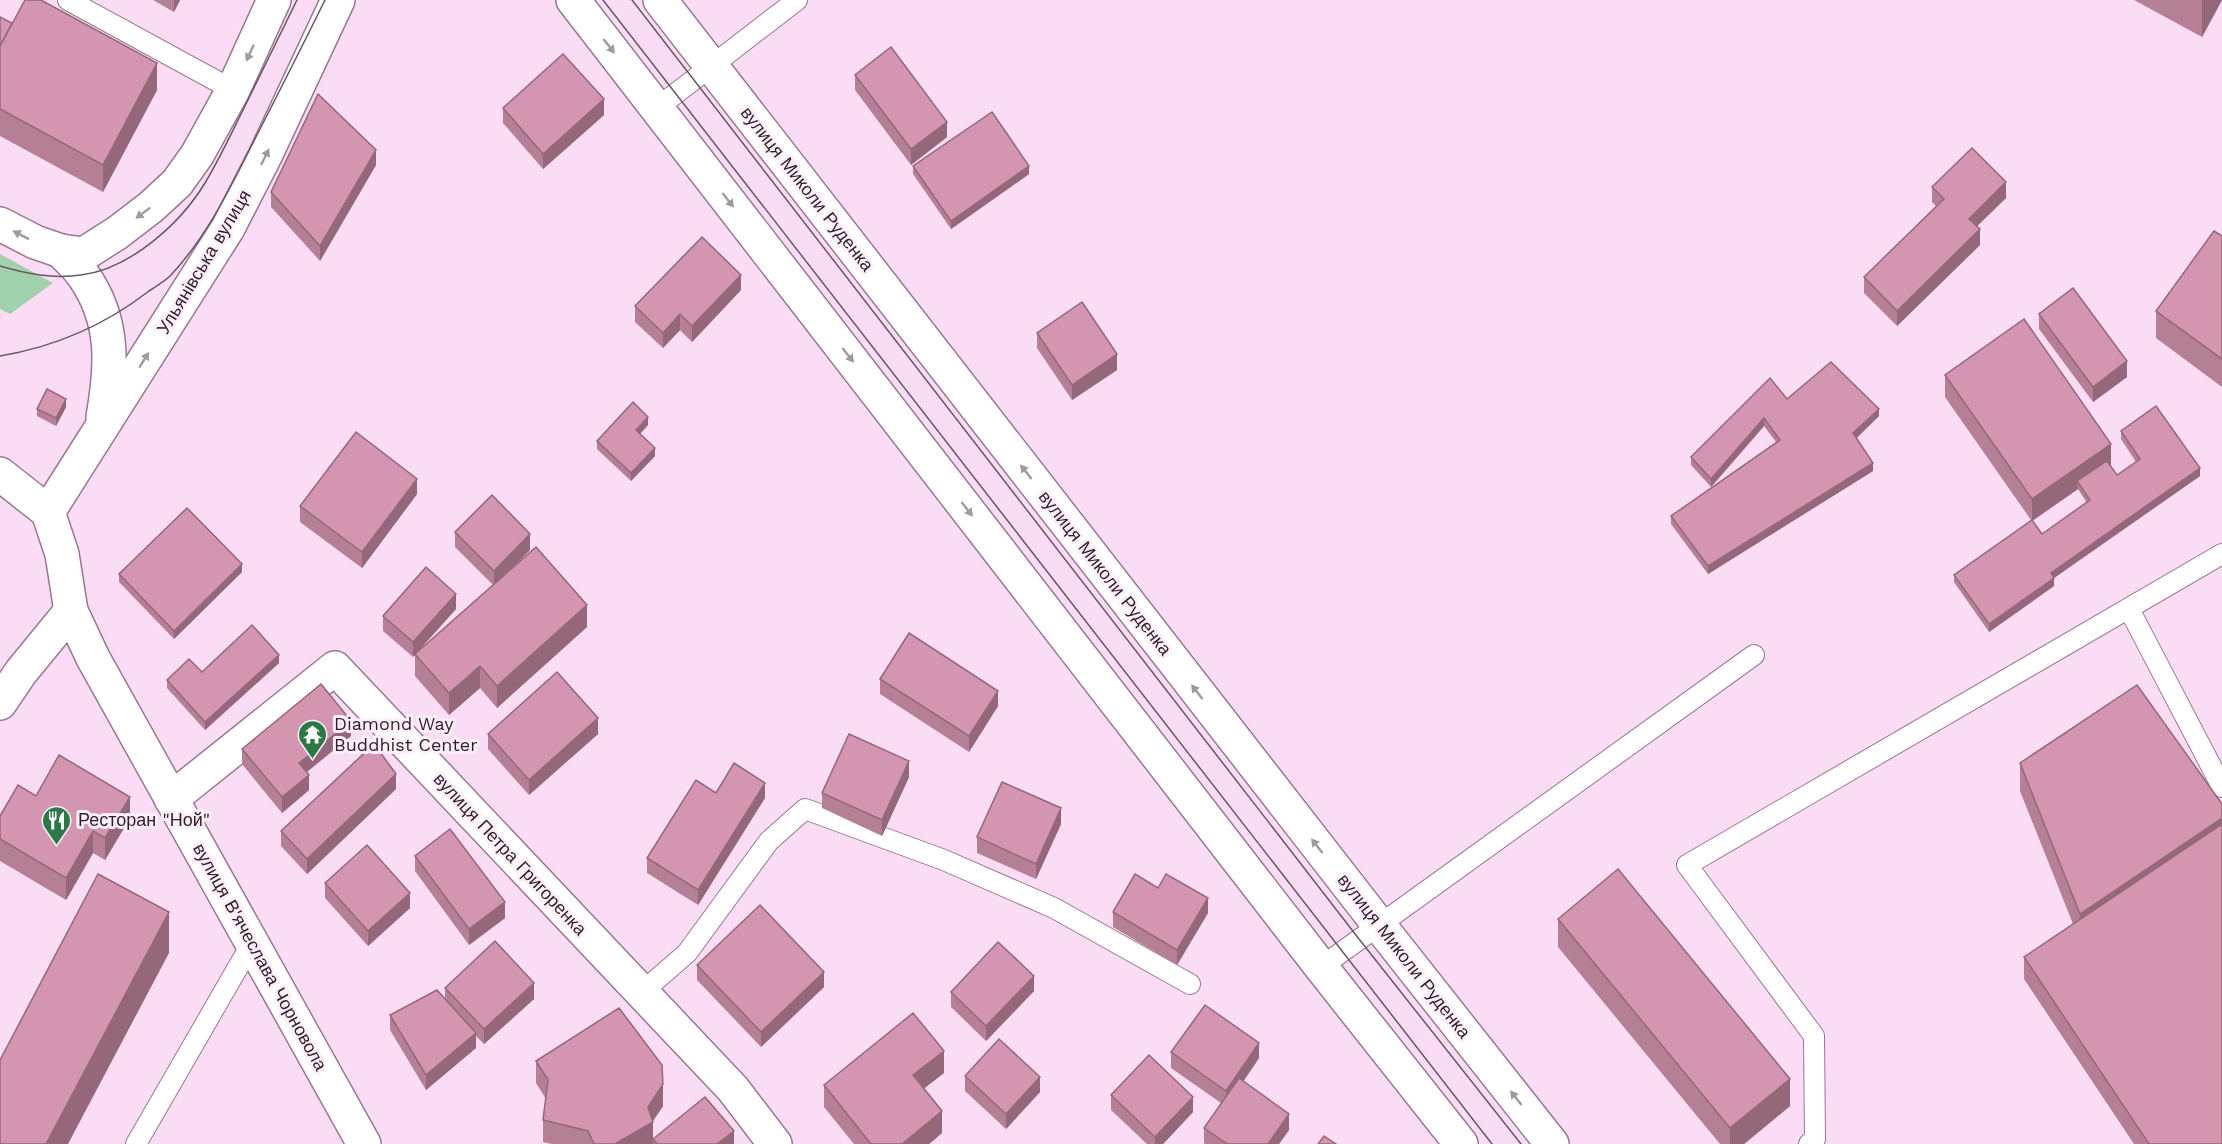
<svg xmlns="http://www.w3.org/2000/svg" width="2222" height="1144" font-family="'Work Sans',sans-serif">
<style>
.green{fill:#a1d0ac}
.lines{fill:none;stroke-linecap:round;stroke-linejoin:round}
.service-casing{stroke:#997794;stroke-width:22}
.minor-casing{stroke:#997794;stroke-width:36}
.tertiary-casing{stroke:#997794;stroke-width:36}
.service{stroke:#fff;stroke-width:20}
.minor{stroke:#fff;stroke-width:33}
.tertiary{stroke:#fff;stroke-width:33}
.tram{stroke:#695665;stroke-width:1.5}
.wall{fill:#b58096;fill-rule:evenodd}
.shaded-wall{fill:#94687a}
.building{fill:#d395af;stroke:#94687a;stroke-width:1.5}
.oneway{fill:#a09a9f}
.labels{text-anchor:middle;stroke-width:6;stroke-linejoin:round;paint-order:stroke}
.street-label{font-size:18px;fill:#2d1f2a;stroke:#feeffb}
.poi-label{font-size:18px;fill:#2d1f2a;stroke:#feeffb;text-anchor:start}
</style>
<rect width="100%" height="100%" fill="#fbdcf5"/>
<!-- green -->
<polygon class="green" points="0,254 53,283 10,314 0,309"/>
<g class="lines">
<defs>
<g id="service">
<polyline points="68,0 233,90"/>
<polyline points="657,108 797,0"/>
<polyline points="2129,609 2222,787"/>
<polyline points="1321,967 1754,655"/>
<polyline points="641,993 687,953 769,841 805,809 944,860 1054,908 1190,984"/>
<polyline points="136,1144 252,943"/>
<polyline points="1809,1144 1815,1139 1814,1036 1687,865 2222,554"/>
</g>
<g id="minor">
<polyline points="573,0 1321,967 1461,1144"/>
<polyline points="660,0 1379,925 1552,1144"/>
<polyline points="48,512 62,554 71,611 93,658 364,1144"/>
<polyline points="0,703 21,672 71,611"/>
<polyline points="171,799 335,668 733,1089 775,1144"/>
</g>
<g id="tertiary">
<polyline points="0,224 35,242 61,251 84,254 117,233 151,207 177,183 197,155 233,90 274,0"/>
<path d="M 61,251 C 68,259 77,266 83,275 C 115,320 112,366 103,417"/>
<polyline points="0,474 48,512 228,228 265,156 338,0"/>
</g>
</defs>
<!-- service casing -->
<use href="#service" class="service-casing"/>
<!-- minor casing -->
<use href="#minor" class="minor-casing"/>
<!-- tertiary casing -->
<use href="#tertiary" class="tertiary-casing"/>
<!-- service -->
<use href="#service" class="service"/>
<!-- minor -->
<use href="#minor" class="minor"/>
<!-- tertiary -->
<use href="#tertiary" class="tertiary"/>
<!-- tram -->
<g class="tram">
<polyline points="603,0 1492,1144"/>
<polyline points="632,0 1359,939 1521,1144"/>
<path d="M 0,266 C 27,274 53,279 81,275 C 130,269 180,224 205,183 C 220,158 232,132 245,106 C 262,71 280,35 297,0"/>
<path d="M 0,356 C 54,347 105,325 149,291 C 157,286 165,281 171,275 C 209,234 232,184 257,135 C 280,90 303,45 325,0"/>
</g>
</g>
<!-- wall -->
<g class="wall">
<polygon points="153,0 180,0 174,12"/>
<polygon points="2134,0 2222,0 2202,37"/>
<polygon points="0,17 12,23 157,90 103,192 0,136"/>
<polygon points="855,75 947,137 911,165 855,90"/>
<polygon points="503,108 604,115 543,169 503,123"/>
<polygon points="376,165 320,261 271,207 271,192"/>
<polygon points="913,166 1029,174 951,229 913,174"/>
<polygon points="1932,187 2006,198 1977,226 1980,245 1897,326 1864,293 1864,277 1936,206 1932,202"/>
<polygon points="2222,236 2222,387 2156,338 2156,311"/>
<polygon points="741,290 692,342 680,330 663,348 635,322 635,306"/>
<polygon points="2039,314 2127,377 2093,402 2039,329"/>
<polygon points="1037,333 1117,370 1072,400 1037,348"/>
<path d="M 1945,375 L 2111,466 L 2117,475 L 2136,462 L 2121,439 L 2121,431 L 2200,476 L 2054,578 L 2054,586 L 1989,632 L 1954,582 L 1954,575 L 2031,520 L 1945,397 ZM 2078,489 L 2087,503 L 2042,534 L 2032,521 Z"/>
<polygon points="1787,399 1879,416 1857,438 1873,471 1708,574 1671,524 1671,516 1776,442 1764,426 1711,487 1691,465 1691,457"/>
<polygon points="66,407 56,426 37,416 37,409"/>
<polygon points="648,425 640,434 655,456 631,481 597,449 597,441"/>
<polygon points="417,494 362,568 300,522 300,506"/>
<polygon points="455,532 530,550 512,568 587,627 497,708 480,688 449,715 415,676 415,655 413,657 383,631 383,616 456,609 419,650 493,585 455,547"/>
<polygon points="242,572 174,639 119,582 119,574"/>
<polygon points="279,663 205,730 167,688 167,680 202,672"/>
<polygon points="880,679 998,706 969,752 880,694"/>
<polygon points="488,734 598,734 529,795 488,749"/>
<polygon points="351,736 307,772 309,790 282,813 242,764 242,749"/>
<polygon points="2020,763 2222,1144 2134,1144 2024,979 2024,957 2073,924 2020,791"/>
<polygon points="909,777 882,836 822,808 822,793"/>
<polygon points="396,789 307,874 281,846 281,831"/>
<polygon points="716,793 765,798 698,905 647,873 647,858"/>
<polygon points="36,796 130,818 105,860 93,853 66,900 0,861 0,816"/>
<polygon points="1061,824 1036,879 977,853 977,837"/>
<polygon points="415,856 505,918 469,945 415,871"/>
<polygon points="325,883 410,908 368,946 325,898"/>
<polygon points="1158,888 1208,913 1177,965 1113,927 1113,912"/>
<polygon points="1558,919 1790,1106 1744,1144 1720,1144 1558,947"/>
<polygon points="697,965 824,987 761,1047 697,980"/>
<polygon points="445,988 534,999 484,1044 476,1036 476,1048 426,1090 390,1030 390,1015 445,999"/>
<polygon points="1034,991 986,1041 951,1007 951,992"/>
<polygon points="1171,1052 1259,1058 1243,1082 1289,1130 1279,1144 1205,1144 1204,1143 1204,1128 1221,1103 1171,1068"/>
<polygon points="536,1061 663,1106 653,1121 653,1139 734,1144 552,1144 543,1142 543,1120 546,1099 536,1083"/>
<polygon points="944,1073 924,1088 942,1133 929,1144 854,1144 824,1107 824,1085"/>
<polygon points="965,1076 1040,1092 1006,1129 965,1091"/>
<polygon points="1111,1095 1193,1112 1163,1144 1147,1144 1111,1110"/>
</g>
<!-- shaded-wall -->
<g class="shaded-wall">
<polygon points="174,0 180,0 174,12"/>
<polygon points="2202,0 2222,0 2202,37"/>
<polygon points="157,63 157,90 103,192 103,165"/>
<polygon points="604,99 604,115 543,169 543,154"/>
<polygon points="947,122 947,137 911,165 911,149"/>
<polygon points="376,150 376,165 320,261 320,246"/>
<polygon points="1029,166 1029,174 951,229 951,221"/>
<polygon points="2006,182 2006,198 1969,234 1969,219"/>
<polygon points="1980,229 1980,245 1897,326 1897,311"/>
<polygon points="741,275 741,290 692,342 692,326"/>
<polygon points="680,314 680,330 663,348 663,333"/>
<polygon points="1117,354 1117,370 1072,400 1072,385"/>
<polygon points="2127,361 2127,377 2093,402 2093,387"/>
<polygon points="66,399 66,407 56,426 56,418"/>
<polygon points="1879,409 1879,416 1853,441 1853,433"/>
<polygon points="648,417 648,425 636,438 636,430"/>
<polygon points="1764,418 1764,426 1711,487 1711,479"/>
<polygon points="2111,444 2111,466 2077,481 2078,489 2032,521 2032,499"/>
<polygon points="655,448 655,456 631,481 631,473"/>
<polygon points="1873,463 1873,471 1708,574 1708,566"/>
<polygon points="2200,468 2200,476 2054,578 2054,586 1989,632 1989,624 2051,573"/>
<polygon points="417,479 417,494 362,568 362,552"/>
<polygon points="530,534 530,550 494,586 494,571"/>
<polygon points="242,564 242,572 174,639 174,631"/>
<polygon points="456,594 456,609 413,657 413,642"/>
<polygon points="587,605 587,627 497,708 497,686"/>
<polygon points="279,655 279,663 205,730 205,722"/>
<polygon points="480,666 480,688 449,715 449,693"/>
<polygon points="998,691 998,706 969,752 969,736"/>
<polygon points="598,718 598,734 529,795 529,780"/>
<polygon points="351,721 351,736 299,778 299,763"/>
<polygon points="909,761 909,777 882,836 882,820"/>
<polygon points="396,774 396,789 307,874 307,859"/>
<polygon points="309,775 309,790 282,813 282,797"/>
<polygon points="765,783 765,798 698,905 698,890"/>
<polygon points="130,797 130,818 105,860 105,838"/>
<polygon points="1061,808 1061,824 1036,879 1036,864"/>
<polygon points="2222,818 2222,846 2080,941 2080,914"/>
<polygon points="93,831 93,853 66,900 66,878"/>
<polygon points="410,893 410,908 368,946 368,931"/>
<polygon points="1208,898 1208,913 1177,965 1177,950"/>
<polygon points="505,902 505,918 469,945 469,929"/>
<polygon points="169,912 169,953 68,1144 46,1144"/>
<polygon points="824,972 824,987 761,1047 761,1032"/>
<polygon points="1034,976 1034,991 986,1041 986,1026"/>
<polygon points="534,983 534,999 484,1044 484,1029"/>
<polygon points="476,1033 476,1048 426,1090 426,1075"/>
<polygon points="1259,1043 1259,1058 1226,1106 1226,1091"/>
<polygon points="944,1051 944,1073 913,1097 913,1075"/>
<polygon points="1040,1077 1040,1092 1006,1129 1006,1114"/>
<polygon points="1790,1079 1790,1106 1744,1144 1730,1144 1730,1128"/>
<polygon points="663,1084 663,1106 652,1122 653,1122 653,1144 615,1144 648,1107"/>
<polygon points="1193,1097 1193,1112 1163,1144 1155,1144 1155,1137"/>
<polygon points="942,1111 942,1133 929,1144 902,1144"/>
<polygon points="1289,1114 1289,1130 1279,1144 1268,1144"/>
<polygon points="734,1131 734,1144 717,1144"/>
</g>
<!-- building -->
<g class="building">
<polygon points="25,0 41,0 157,63 103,165 0,109 0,46"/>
<polygon points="0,17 12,23 0,46"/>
<polygon points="891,47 947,122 911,149 855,75"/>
<polygon points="563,54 604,99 543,154 503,108"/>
<polygon points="318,94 376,150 320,246 271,192"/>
<polygon points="992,112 1029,166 951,221 913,166"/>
<polygon points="1972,148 2006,182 1969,219 1980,229 1897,311 1864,277 1944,199 1932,187"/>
<polygon points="2214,231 2222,236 2222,359 2156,311"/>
<polygon points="702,237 741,275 692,326 680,314 663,333 635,306"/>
<polygon points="2073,288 2127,361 2093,387 2039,314"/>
<polygon points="1082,302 1117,354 1072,385 1037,333"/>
<polygon points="2024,319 2111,444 2032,499 1945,375"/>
<polygon points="1831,362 1879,409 1853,433 1873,463 1708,566 1671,516 1780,440 1764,418 1711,479 1691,457 1770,378 1787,399"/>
<polygon points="47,389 66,399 56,418 37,409"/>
<polygon points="633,402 648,417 636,430 655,448 631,473 597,441"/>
<polygon points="2156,406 2200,468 2051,573 2054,578 1989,624 1954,575 2032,520 2042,534 2090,500 2077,481 2107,461 2117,475 2140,459 2121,431"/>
<polygon points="356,432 417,479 362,552 300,506"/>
<polygon points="492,495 530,534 494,571 455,532"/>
<polygon points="187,508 242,564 174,631 119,574"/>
<polygon points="536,547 587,605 497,686 480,666 449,693 415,654"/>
<polygon points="426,567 456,594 413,642 383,616"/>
<polygon points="252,625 279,655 205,722 167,680 189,659 202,672"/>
<polygon points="909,633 998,691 969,736 880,679"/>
<polygon points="557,672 598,718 529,780 488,734"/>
<polygon points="321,684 351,721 299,763 309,775 282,797 242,749"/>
<polygon points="2137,685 2222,804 2222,818 2080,914 2020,763"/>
<polygon points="849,734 909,761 882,820 822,793"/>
<polygon points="374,744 396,774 307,859 281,831"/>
<polygon points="59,755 130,797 105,838 93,831 66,878 0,839 0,816 18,785 36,796"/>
<polygon points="734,763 765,783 698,890 647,858 696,780 716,793"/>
<polygon points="1002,782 1061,808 1036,864 977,837"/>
<polygon points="2222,824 2222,1144 2149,1144 2024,957"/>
<polygon points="450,829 505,902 469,929 415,856"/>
<polygon points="367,845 410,893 368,931 325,883"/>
<polygon points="1618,869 1790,1079 1730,1128 1558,919"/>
<polygon points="98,874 169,912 46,1144 0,1144 0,1060"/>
<polygon points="1135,874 1158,888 1166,874 1208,898 1177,950 1113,912"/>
<polygon points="760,905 824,972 761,1032 697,965"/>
<polygon points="495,941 534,983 484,1029 445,988"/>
<polygon points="998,942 1034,976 986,1026 951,992"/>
<polygon points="437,990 476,1033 426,1075 390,1015"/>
<polygon points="1205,1005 1259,1043 1226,1091 1171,1052"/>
<polygon points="619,1008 662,1065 663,1084 648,1107 653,1122 615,1144 594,1144 588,1131 543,1120 548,1080 536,1061"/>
<polygon points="913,1013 944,1051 913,1075 942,1111 902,1144 871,1144 824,1085"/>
<polygon points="999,1039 1040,1077 1006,1114 965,1076"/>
<polygon points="1149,1055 1193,1097 1155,1137 1111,1095"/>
<polygon points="1239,1078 1289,1114 1268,1144 1227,1144 1204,1128"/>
<polygon points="705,1097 734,1131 717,1144 657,1144 653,1139"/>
<polygon points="1324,1136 1336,1144 1318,1144"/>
</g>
<!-- one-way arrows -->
<defs><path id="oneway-solid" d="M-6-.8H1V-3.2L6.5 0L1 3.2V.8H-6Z" transform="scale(1.5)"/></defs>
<g class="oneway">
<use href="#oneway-solid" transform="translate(609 46) rotate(52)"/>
<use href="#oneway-solid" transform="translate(250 53) rotate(115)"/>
<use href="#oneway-solid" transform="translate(265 157) rotate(-64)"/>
<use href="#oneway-solid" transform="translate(728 200) rotate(52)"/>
<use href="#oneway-solid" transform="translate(143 213) rotate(143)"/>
<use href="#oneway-solid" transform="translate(21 235) rotate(-153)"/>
<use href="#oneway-solid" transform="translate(848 355) rotate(52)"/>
<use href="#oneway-solid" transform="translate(144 360) rotate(-58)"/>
<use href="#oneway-solid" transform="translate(1026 472) rotate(-128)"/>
<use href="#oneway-solid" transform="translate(967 509) rotate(52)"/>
<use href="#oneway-solid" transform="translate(1197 692) rotate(-128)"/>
<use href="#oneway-solid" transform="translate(1317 846) rotate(-128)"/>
<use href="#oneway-solid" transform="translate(1516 1098) rotate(-128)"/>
</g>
<!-- icons -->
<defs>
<symbol id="temple-pin" viewBox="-11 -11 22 30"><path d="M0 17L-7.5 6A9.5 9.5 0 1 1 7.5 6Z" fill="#2c7847" stroke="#feeffb"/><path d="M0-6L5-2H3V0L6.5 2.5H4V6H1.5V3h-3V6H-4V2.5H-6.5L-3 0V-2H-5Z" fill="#fff"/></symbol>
<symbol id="restaurant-pin" viewBox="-11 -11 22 30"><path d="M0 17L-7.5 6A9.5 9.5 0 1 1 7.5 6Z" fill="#2c7847" stroke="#feeffb"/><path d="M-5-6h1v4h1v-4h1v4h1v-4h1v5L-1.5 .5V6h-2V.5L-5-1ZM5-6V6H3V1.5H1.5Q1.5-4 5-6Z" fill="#fff"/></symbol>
</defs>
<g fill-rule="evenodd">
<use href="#temple-pin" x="296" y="718" width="33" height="45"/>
<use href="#restaurant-pin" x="40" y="804" width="33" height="45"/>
</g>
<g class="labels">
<!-- street labels -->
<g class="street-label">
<text transform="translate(807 189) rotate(52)" y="6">вулиця Миколи Руденка</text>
<text transform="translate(204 262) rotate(-59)" y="6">Ульянівська вулиця</text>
<text transform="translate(1105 573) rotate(52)" y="6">вулиця Миколи Руденка</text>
<text transform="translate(510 854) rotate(47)" y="6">вулиця Петра Григоренка</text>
<text transform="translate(1404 956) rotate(52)" y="6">вулиця Миколи Руденка</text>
<text transform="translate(260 957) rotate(61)" y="6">вулиця В'ячеслава Чорновола</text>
</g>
<!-- poi labels -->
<g class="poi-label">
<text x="334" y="730">Diamond Way<tspan x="334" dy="21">Buddhist Center</tspan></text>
<text x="78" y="826">Ресторан "Ной"</text>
</g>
</g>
</svg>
